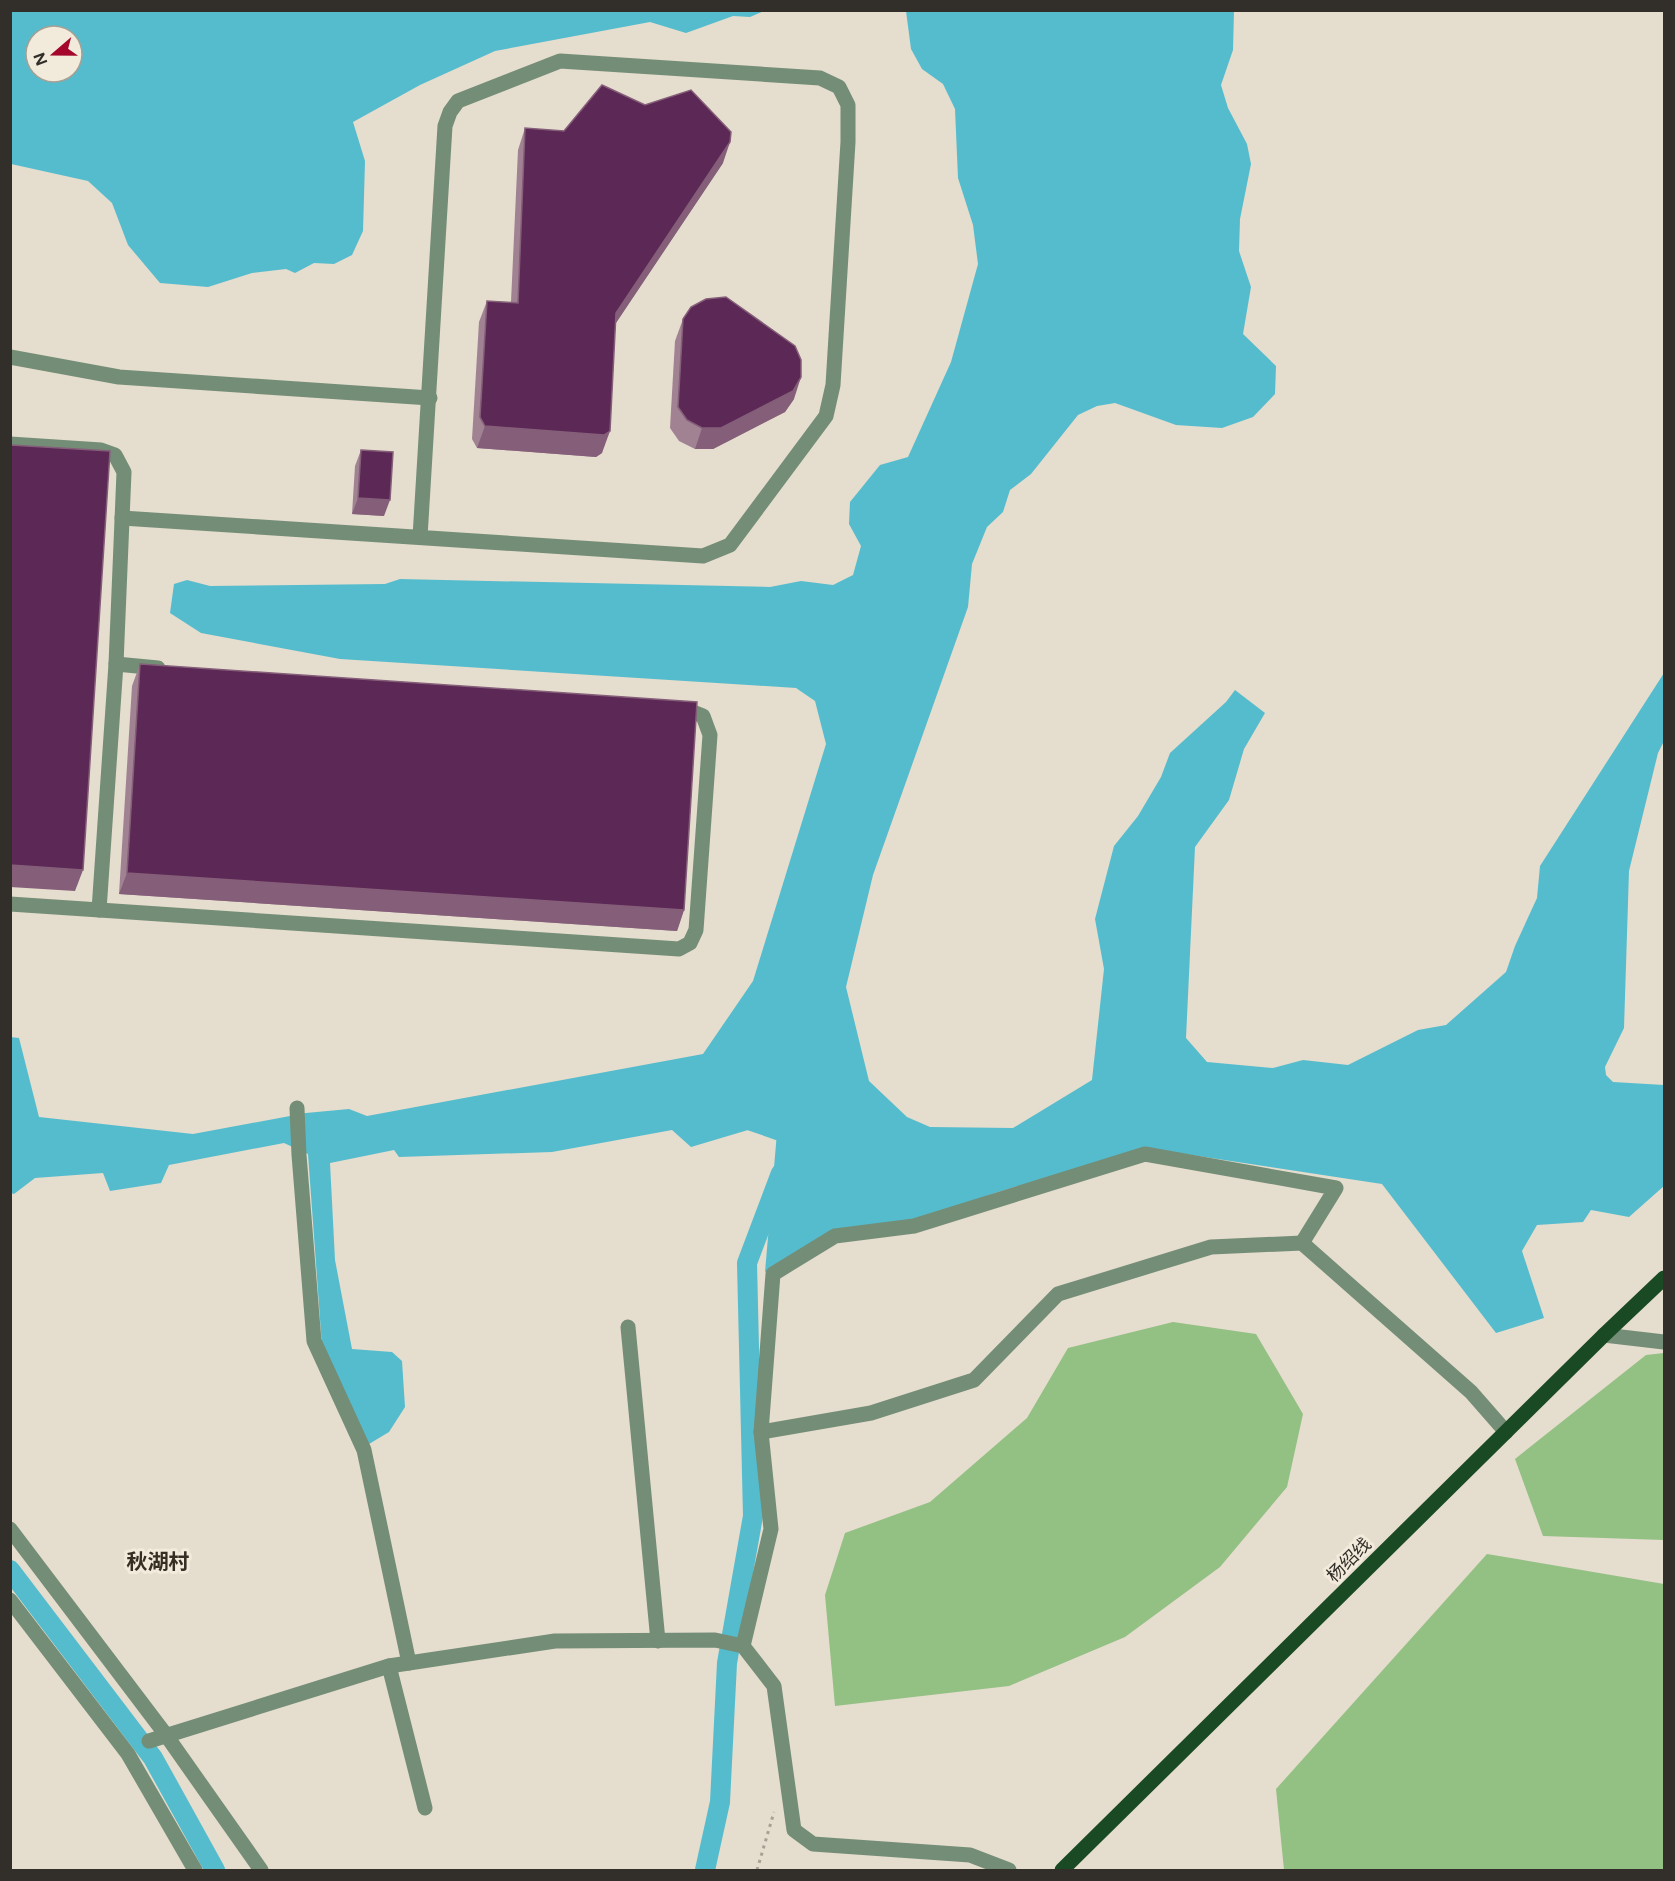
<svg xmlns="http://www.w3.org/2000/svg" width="1675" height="1881" font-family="Figtree,'Noto Sans SC',sans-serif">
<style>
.forest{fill:#93c083}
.water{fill:#55bccd;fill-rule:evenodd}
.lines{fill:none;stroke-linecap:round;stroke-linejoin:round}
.canal{stroke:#55bccd;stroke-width:20}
.path{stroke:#a6a095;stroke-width:3;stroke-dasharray:3 4.5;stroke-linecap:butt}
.minor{stroke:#748d76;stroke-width:15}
.major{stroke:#1a4a23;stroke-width:15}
.wall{fill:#a08292}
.shaded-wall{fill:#855e79}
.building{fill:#5c2855;stroke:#855e79;stroke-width:1.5}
.labels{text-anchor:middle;stroke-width:6;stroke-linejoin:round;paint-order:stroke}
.street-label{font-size:18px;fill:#322f2a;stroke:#f2eadb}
.quarter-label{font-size:21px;font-weight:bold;fill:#352f23;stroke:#f2eadb}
</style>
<rect width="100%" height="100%" fill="#e5ddce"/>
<!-- forest -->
<g class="forest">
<polygon points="1173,1322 1256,1334 1303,1414 1287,1487 1220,1567 1125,1637 1009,1686 835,1706 825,1595 845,1533 930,1502 1027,1418 1068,1348"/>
<polygon points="1664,1353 1664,1540 1543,1536 1515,1459 1646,1355"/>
<polygon points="1487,1554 1664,1584 1664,1870 1284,1870 1276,1789"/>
</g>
<!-- water -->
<g class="water">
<path d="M 11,10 L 764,10 L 764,11 L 750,17 L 733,16 L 686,33 L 650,22 L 495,51 L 420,85 L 353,122 L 365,161 L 363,231 L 352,255 L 334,264 L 314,263 L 295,273 L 286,269 L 252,273 L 208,287 L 160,283 L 128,245 L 112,203 L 88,181 L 11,164 ZM 36,36 L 72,36 L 72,72 L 36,72 Z"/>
<polygon points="906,11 1234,11 1233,50 1221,85 1228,108 1247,144 1251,164 1240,219 1239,251 1251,287 1243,334 1276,366 1275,394 1253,417 1222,428 1176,425 1115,403 1097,406 1078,415 1031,474 1010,490 1003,512 987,527 972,564 968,607 873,875 846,987 869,1081 907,1117 930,1127 1013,1128 1092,1080 1104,969 1095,919 1114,846 1138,816 1161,777 1170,753 1226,702 1235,690 1265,713 1244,749 1229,800 1195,847 1186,1038 1207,1062 1273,1068 1303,1060 1348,1065 1418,1030 1446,1025 1506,972 1515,946 1537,898 1540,866 1664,673 1664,741 1658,753 1629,871 1624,1028 1605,1067 1606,1075 1613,1082 1664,1085 1664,1186 1629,1217 1591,1210 1583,1222 1537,1225 1522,1251 1544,1318 1496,1333 1382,1184 1145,1148 995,1193 913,1222 834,1231 765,1272 778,1121 691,1147 672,1130 552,1152 399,1157 394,1150 330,1163 335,1260 352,1349 392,1352 402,1361 405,1407 389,1432 369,1444 322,1346 308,1154 284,1143 169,1165 161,1183 110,1191 103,1173 35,1178 14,1194 11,1193 10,1037 19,1038 39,1117 193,1134 306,1113 349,1109 367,1116 703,1054 753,981 826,744 815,701 796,688 340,659 201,633 170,613 174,584 187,580 210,586 385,584 400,579 770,587 801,581 833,585 853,575 861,546 849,524 850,502 880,465 908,457 951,362 978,264 973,225 958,178 955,109 943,84 922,69 911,49"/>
</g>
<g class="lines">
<!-- canal -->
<g class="canal">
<polyline points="740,1117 795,1136 803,1137"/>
<polyline points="10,1570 153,1758 215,1870"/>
<polyline points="705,1870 720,1802 727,1663 753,1516 747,1263 781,1173"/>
</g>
<!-- path -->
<polyline class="path" points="757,1870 774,1812"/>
<!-- minor -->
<g class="minor">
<polyline points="10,357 119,377 430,398"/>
<polyline points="10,444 101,450 115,455 124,472 116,664 99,910"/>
<polyline points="122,518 703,556 730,545 826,416 833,385 848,142 848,105 839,87 820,78 560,61 458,101 450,112 445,126 420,537"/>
<polyline points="116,664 158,668"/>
<polyline points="10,904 679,949 690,943 696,930 710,735 703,716 685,709 678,708"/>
<polyline points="297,1108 299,1155 314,1341 364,1450 409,1663"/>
<polyline points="628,1327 658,1641"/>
<polyline points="1604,1335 1664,1342"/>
<polyline points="761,1432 871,1413 974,1380 1058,1294 1211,1247 1302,1243 1471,1392 1506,1432"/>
<polyline points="10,1529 166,1735 261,1870"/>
<polyline points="10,1600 128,1754 195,1870"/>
<polyline points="743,1646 771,1529 761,1432 773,1274 835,1236 914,1226 1145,1154 1336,1188 1302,1243"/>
<polyline points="389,1666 425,1808"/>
<polyline points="149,1741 389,1666 555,1641 715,1640 743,1646 774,1686 794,1830 813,1844 970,1855 1009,1870"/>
</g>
<!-- major -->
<polyline class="major" points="1062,1870 1604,1335 1664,1278"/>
</g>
<!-- wall -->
<g class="wall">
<polygon points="525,128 723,163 615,324 602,453 596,457 477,448 472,439 479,322 487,301 511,302 518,150"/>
<polygon points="683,319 794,399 785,412 713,449 695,449 679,441 670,428 675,341"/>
<polygon points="361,450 384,516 352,514 355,466"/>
<polygon points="140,664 684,910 677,931 119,894 132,686"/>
</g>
<!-- shaded-wall -->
<g class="shaded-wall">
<polygon points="730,142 723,163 608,335 616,313"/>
<polygon points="801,377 794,399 785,412 713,449 695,449 702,428"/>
<polygon points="485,426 610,431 602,453 596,457 477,448"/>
<polygon points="358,498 390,500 384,516 352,514"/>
<polygon points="10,865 83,870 75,891 10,887"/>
<polygon points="127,873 684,910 677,931 119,894"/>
</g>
<!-- building -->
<g class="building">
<polygon points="602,85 645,105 691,90 731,132 730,142 616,313 610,431 604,435 485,426 480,417 487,301 518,303 525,128 564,131"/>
<polygon points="726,297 795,346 801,360 801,377 793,391 721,428 702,428 687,420 678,407 683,319 691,307 706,299"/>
<polygon points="10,445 110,451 83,870 10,865"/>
<polygon points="361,450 393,452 390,500 358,498"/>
<polygon points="140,664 697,702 684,910 127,873"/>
</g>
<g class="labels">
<!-- street labels -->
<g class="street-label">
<text transform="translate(1349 1560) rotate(-45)" y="6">杨绍线</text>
</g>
<!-- quarter labels -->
<g class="quarter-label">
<text x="158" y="1569">秋湖村</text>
</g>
</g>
<!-- border -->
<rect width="1675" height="1881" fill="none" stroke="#322f2a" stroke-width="24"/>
<!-- north arrow -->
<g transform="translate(54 54) rotate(250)"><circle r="28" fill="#f2eadb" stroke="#a59f94" stroke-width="1.5"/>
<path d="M0-4.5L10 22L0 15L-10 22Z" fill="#a4062c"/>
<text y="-9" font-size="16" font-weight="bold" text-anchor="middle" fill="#322f2a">N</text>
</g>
</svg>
